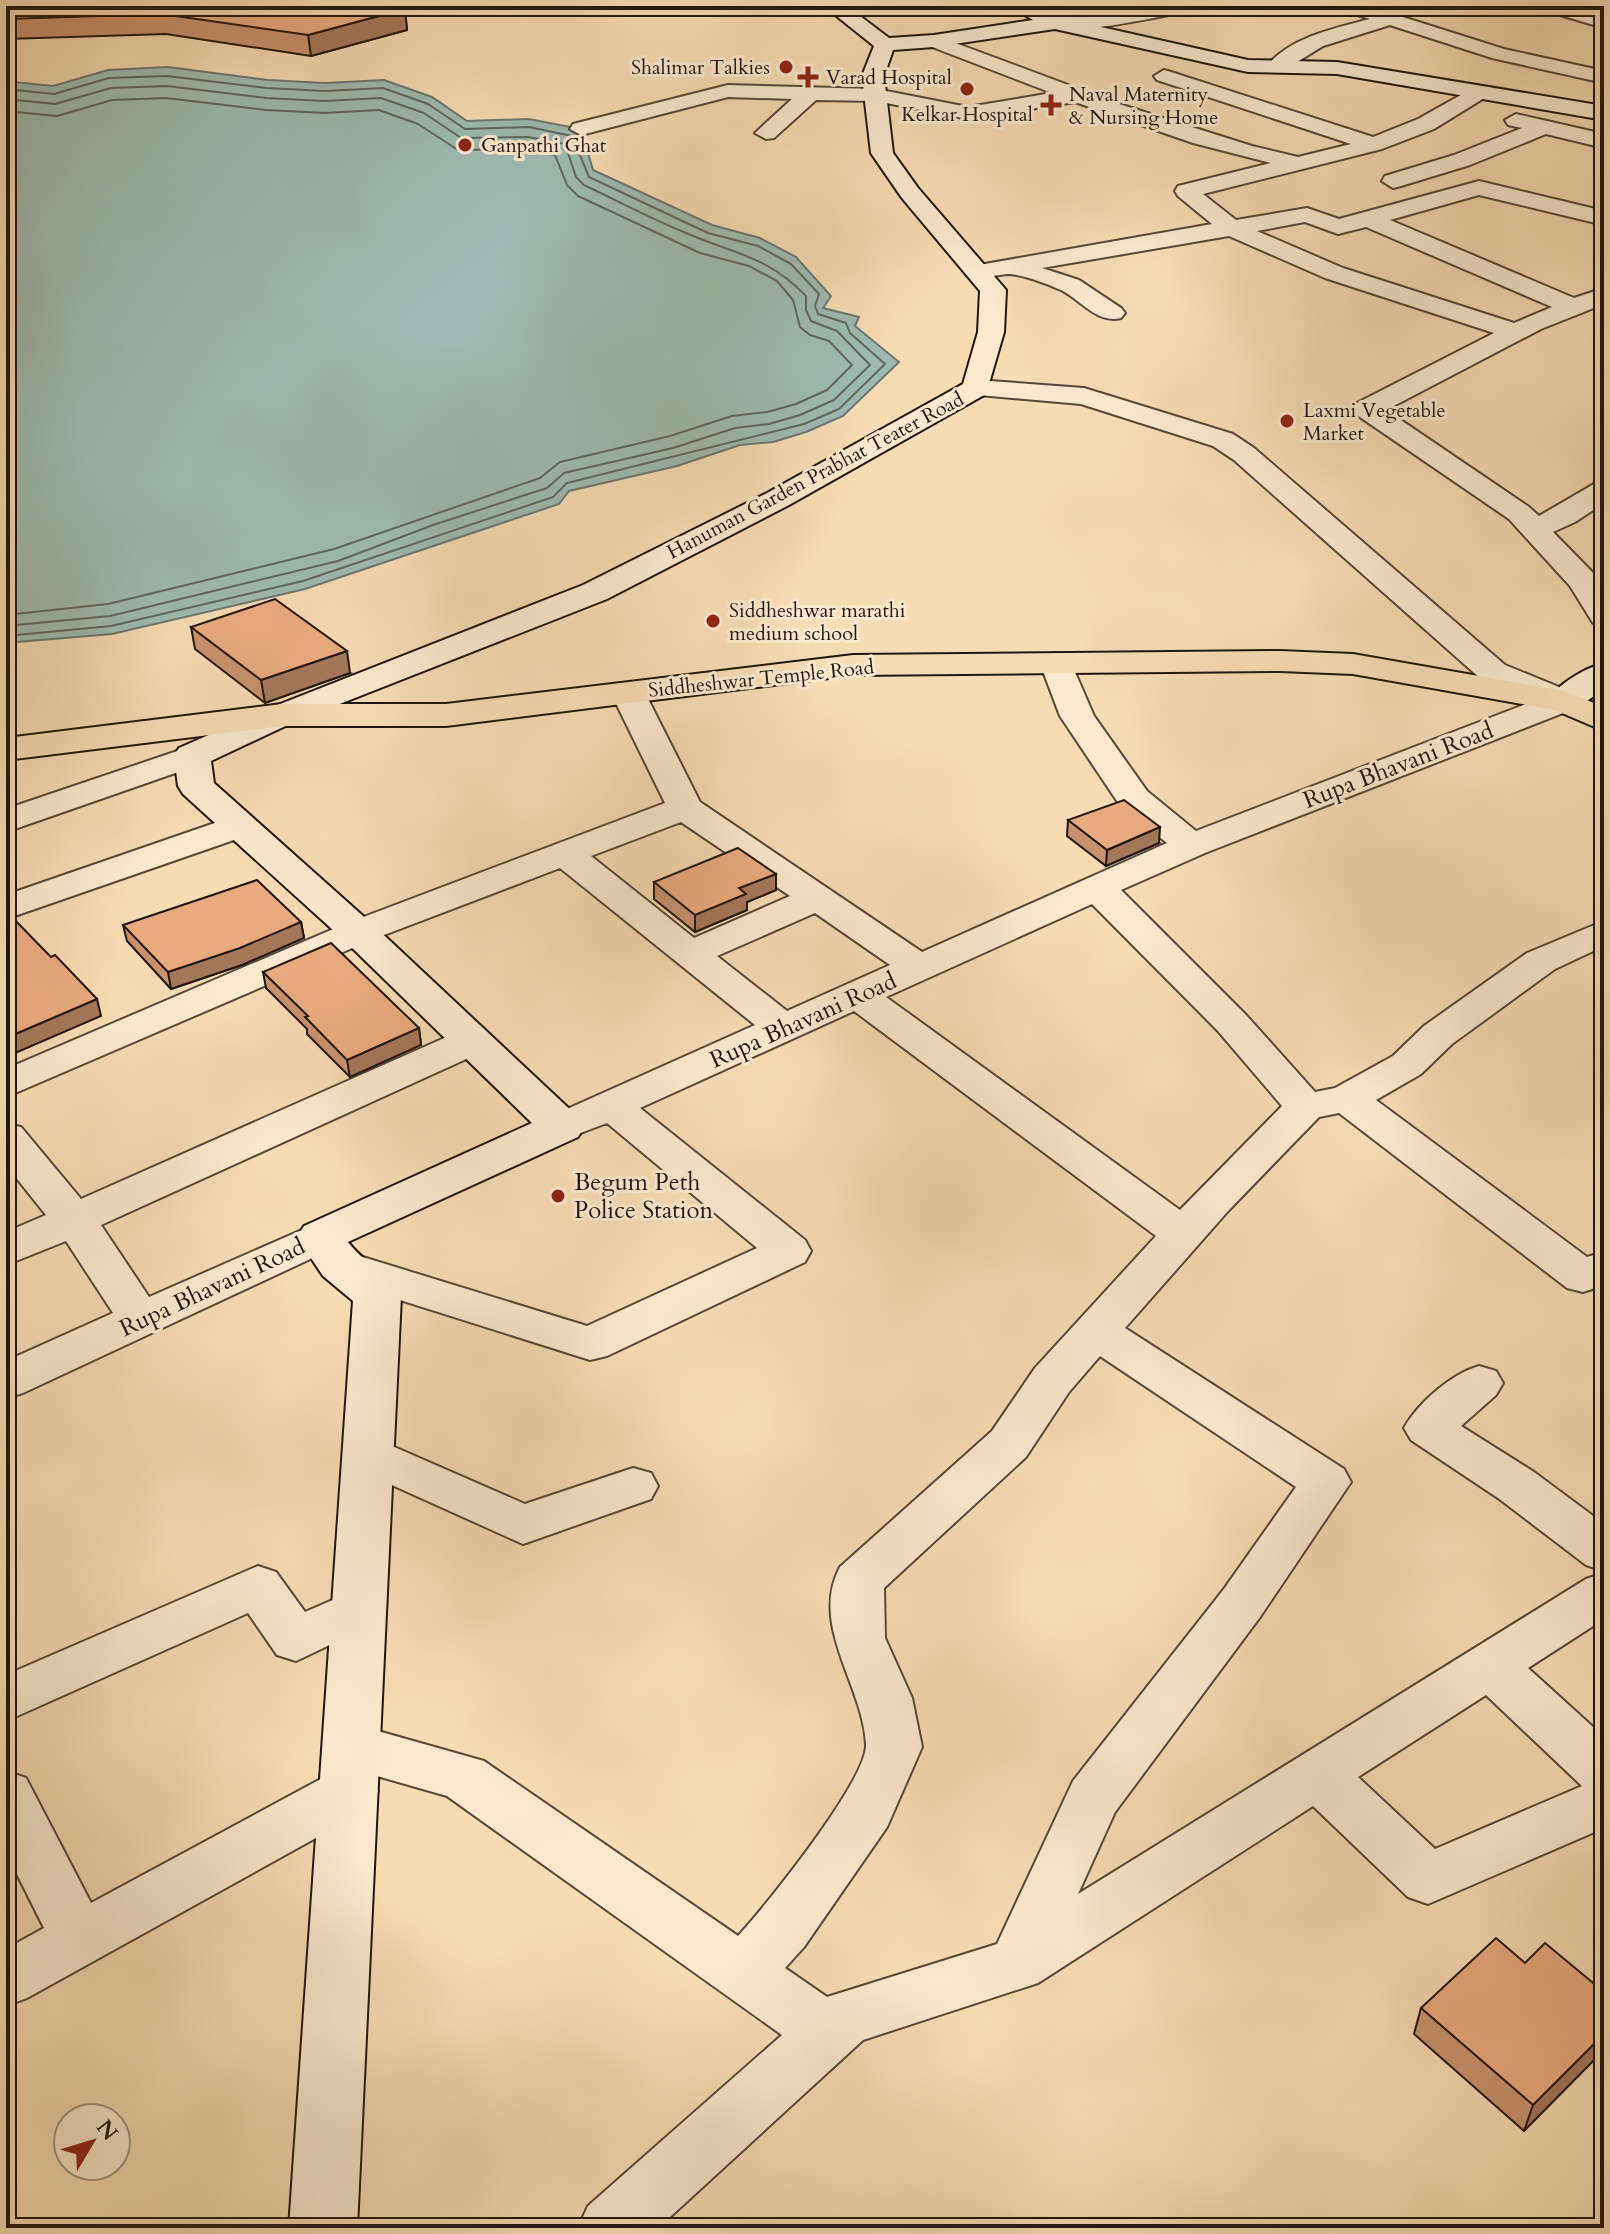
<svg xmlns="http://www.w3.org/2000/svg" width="1610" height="2234" font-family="Cardo,serif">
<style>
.water{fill:#9ebab2;stroke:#6c7871;stroke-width:2}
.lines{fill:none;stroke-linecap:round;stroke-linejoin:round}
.shore{stroke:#5f6861;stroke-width:2}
.street-casing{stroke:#564739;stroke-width:4}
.secondary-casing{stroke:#201610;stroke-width:4}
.highway-casing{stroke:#201610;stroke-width:4}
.street{fill:#fae8ce;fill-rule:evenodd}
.secondary{fill:#fae8ce;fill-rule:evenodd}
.highway{fill:#f7dbb3;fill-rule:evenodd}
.wall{fill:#c9926d;stroke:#201610;stroke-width:2}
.shaded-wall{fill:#a47759;stroke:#201610;stroke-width:2}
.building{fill:#eaaa7f;stroke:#201610;stroke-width:2}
.poi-dot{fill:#8f2418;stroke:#fae8ce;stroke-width:3}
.labels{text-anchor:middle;stroke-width:6;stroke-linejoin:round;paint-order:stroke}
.far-poi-label{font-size:20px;fill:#201610;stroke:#fae8ce;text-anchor:start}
.far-street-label{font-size:20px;fill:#201610;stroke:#fae8ce}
.street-label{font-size:24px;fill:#201610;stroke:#fae8ce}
.poi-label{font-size:24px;fill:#201610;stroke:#fae8ce;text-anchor:start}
</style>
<rect width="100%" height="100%" fill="#f7dbb3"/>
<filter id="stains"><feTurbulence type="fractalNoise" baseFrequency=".0025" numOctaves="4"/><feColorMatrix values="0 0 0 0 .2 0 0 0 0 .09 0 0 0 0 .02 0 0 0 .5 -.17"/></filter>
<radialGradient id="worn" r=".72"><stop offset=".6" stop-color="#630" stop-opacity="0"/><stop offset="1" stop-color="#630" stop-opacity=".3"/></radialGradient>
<!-- water -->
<polygon class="water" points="168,67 268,80 325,83 384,80 432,97 467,121 529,119 581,129 593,170 712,225 760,238 796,257 831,296 823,308 859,317 855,326 899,362 843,416 806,432 773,442 740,445 677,466 569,491 559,504 305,589 112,634 17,642 6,657 6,81 53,86 108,70"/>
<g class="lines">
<!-- shore -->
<g class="shore">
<polyline points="6,89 54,94 109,78 167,76 267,88 325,91 383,88 428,104 465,129 529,127 572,136 589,177 708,233 758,246 791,264 819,294 815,306 818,314 846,323 850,333 885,364 839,409 804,424 567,483 553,497 303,581 111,626 16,635 6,644"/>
<path d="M 6,99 L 55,104 L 111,88 L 167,86 L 266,98 L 325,101 L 381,98 L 424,113 L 461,138 L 528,137 L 565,144 L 576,177 L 584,185 C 618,201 651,219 686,233 C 734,254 768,256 806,296 L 806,310 L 811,321 L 837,331 L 870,365 L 834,400 L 800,415 L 769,424 L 735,428 L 673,448 L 564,473 L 547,488 L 433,525 L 338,561 L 110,616 L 16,625 L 6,629"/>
<polyline points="6,111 57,116 112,100 166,98 266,110 325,113 379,110 418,124 458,150 527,149 555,155 567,185 578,196 700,253 749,266 777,281 793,300 800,327 810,335 829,341 852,365 827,390 796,404 767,412 732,416 670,436 560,462 540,478 334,549 108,604 6,615"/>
</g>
<defs>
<g id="street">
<path d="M 1151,6 L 1194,6 L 1185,12 C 1159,16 1062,40 1045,23 L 1055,17 L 1085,17 Z"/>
<path d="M 1340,6 L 1368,6 L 1504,49 L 1604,71 L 1604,83 L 1492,58 L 1390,25 L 1323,46 L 1284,70 L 1270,70 L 1267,66 C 1290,37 1336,28 1370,19 L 1342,10 Z"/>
<polygon points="1541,6 1570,6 1604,16 1604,28 1543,10"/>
<path d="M 934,35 L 1119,104 L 1252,146 L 1298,157 L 1351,144 L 1157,80 L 1154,76 L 1164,70 L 1171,72 L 1373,137 L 1418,119 L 1475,87 L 1489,87 L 1492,91 L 1489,95 L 1434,129 L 1382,149 L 1203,194 L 1236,220 L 1307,208 L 1339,219 L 1479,181 L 1604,211 L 1604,225 L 1479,195 L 1390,220 L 1574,298 L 1604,288 L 1604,304 L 1541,329 L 1386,410 L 1529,507 L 1539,516 L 1594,484 L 1604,481 L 1604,503 L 1575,522 L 1553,532 L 1594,574 L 1604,590 L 1604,625 L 1593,623 L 1570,586 L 1509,519 L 1357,415 L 1353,409 L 1357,403 L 1494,333 L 1325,278 L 1229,236 L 1042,268 L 1079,280 L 1121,308 L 1125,313 L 1121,318 C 1097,324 1081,300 1061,290 C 1048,284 1022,274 1007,274 C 994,275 983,280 970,277 L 967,272 L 970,267 L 979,265 L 1212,224 L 1178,196 L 1175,191 L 1178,186 L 1271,163 L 1193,143 L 1075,102 L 968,119 L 876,101 L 816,100 L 774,138 L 766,139 L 755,133 L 792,99 L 728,97 L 581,135 L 570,129 L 573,124 L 728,85 L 876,89 L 968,107 L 1052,93 L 927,45 L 924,41 ZM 1305,222 L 1338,234 L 1366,227 L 1552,307 L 1514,323 L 1343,268 L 1257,231 Z"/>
<polygon points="1516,114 1604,134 1604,148 1546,134 1470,165 1401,186 1393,188 1382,181 1385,176 1454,155 1522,128 1508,125 1505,120"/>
<path d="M 976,380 L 1084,388 L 1233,434 L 1254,448 L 1505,665 L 1576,694 L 1581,701 L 1576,708 L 1205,853 L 1121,890 L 1246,1015 L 1315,1092 L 1335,1088 L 1393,1056 L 1424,1026 L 1527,953 L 1604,921 L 1604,946 L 1555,969 L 1452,1044 L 1421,1074 L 1376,1100 L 1587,1257 L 1604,1252 L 1604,1285 L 1583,1292 L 1567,1288 L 1339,1113 L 1319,1117 L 1228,1211 L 1125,1328 L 1344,1469 L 1351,1482 L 1260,1617 L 1115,1812 L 1078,1894 L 1586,1579 L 1604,1573 L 1604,1619 L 1528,1668 L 1604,1737 L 1604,1828 L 1428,1904 L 1408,1897 L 1313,1806 L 1038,1983 L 863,2040 L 658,2228 L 578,2228 L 588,2206 L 782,2035 L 447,1796 L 370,1774 L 378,1791 L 370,1808 L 27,1998 L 6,2006 L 6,1949 L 44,1928 L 6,1852 L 6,1771 L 26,1778 L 91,1903 L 330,1774 L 348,1768 L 334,1763 L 325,1747 L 334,1731 L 353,1724 L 484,1761 L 738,1936 C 765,1907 868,1779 866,1744 C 863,1685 809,1625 840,1567 L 992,1431 L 1035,1368 L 1156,1236 L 854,1011 L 640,1108 L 805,1240 L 811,1251 L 805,1262 L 607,1356 L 590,1360 L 324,1276 L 317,1265 L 324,1254 L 340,1250 L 587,1326 L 757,1248 L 607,1123 L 562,1140 L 547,1136 L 541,1127 L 547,1118 L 755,1025 L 560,868 L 371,940 L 6,1097 L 6,1069 L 345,924 L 665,803 L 611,693 L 616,686 L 628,683 L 640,686 L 645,693 L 700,802 L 922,952 L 1167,843 L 1121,807 L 1060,716 L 1040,663 L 1044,656 L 1056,653 L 1068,656 L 1094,716 L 1147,791 L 1196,831 L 1534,701 L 1481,679 L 1234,460 L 1213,446 L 1081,404 L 967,394 L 963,388 L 967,382 ZM 681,822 L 790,896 L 694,938 L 591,856 ZM 1092,904 L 1218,1031 L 1282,1106 L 1180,1210 L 886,997 ZM 815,913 L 890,965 L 787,1011 L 717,956 ZM 1100,1356 L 1296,1487 L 1224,1589 L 1073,1781 L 997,1944 L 827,1997 L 785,1968 L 804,1947 L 887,1827 L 922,1747 L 912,1698 L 885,1638 L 884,1588 L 1026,1457 L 1069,1392 ZM 1486,1695 L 1582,1786 L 1435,1849 L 1358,1777 Z"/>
<polygon points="192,746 204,749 209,756 204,763 6,832 6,809"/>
<polygon points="238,815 251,818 256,826 251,834 6,919 6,895"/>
<polygon points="472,1029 486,1032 492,1041 486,1050 101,1225 149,1297 320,1222 336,1227 342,1237 336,1247 23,1393 6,1398 6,1361 113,1313 66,1241 6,1265 6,1232 46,1215 6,1165 6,1124 21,1127 81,1199 458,1032"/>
<path d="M 1479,1366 L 1496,1371 L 1503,1383 L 1496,1395 L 1461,1426 L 1534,1472 L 1604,1524 L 1604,1571 L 1586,1565 L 1498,1498 L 1411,1440 L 1404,1428 C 1418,1403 1451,1374 1479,1366 Z"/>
<polygon points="369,1436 525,1504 633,1468 651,1473 658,1486 651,1499 523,1544 352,1467 344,1454 352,1441"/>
<polygon points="258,1566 276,1572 305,1612 360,1588 378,1594 386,1608 378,1622 296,1661 277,1655 248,1613 6,1721 6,1675"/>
</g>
<g id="secondary">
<path d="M 824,6 L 847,6 L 889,38 L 934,35 L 1033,20 L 1009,6 L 1035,6 L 1061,18 L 1248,60 L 1337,62 L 1604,106 L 1604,120 L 1337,74 L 1248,72 L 1055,29 L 934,47 L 893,50 L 884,76 L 893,153 L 918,188 L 1006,290 L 1004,332 L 986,394 L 789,505 L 607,599 L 294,722 L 211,761 L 214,783 L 372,924 L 578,1117 L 584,1127 L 578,1137 L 348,1242 C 364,1263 388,1274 401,1296 L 357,2228 L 289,2228 L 353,1301 L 323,1276 L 297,1237 L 304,1226 L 532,1123 L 344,940 L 183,794 L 178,786 L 174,756 L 179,748 L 270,708 L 583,585 L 767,493 L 963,384 L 978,332 L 980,291 L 902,198 L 871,153 L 862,76 L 874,46 Z"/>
<path d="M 1604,663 L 1604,689 C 1586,701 1574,714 1552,708 L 1547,701 C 1558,684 1585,668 1604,663 Z"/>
</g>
<polygon id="highway" points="1280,651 1353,654 1564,691 1604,707 1604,731 1555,710 1353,674 1280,671 853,675 446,726 282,726 6,760 6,738 282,704 446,704 853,655"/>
</defs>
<!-- street casing -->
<use href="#street" class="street-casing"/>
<!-- secondary casing -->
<use href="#secondary" class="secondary-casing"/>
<!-- highway casing -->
<use href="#highway" class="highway-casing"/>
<!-- street -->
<use href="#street" class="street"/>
<!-- secondary -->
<use href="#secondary" class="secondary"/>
<!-- highway -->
<use href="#highway" class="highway"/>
</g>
<!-- wall -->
<g class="wall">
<polygon points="6,6 405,9 407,30 311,56 166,34 6,39"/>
<polygon points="191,627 350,673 265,703 195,649"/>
<polygon points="1068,820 1159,843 1106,866 1067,836"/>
<polygon points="776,874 776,890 747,902 747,910 695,932 654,899 654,882"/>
<polygon points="301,922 304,938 242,965 171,989 127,941 123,925"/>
<polygon points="263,972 419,1028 421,1045 350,1077 307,1034 307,1029 266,988"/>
<polygon points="1525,1963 1604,1992 1524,2131 1414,2034 1421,2008"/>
</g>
<!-- shaded-wall -->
<g class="shaded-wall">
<polygon points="405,9 407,30 311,56 308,35"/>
<polygon points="347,651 350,673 265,703 261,680"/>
<polygon points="1160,827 1159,843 1106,866 1107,850"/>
<polygon points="776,874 776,890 747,902 747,910 695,932 695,915 739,888"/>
<polygon points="301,922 304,938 242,965 171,989 168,972"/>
<polygon points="97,999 101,1016 6,1057 6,1038"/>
<polygon points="419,1028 421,1045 350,1077 347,1060"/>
<polygon points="1604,2034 1604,2050 1524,2131 1533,2105"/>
</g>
<!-- building -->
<g class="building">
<polygon points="6,6 398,6 405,9 308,35 162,14 6,19"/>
<polygon points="275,599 347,651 261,680 191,627"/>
<polygon points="1124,800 1160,827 1107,850 1068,820"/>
<polygon points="738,848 776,874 739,888 746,894 695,915 654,882"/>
<polygon points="257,880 301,922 240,948 168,972 123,925"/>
<polygon points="6,911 51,957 55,955 97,999 6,1038"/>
<polygon points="331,943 419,1028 347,1060 305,1017 308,1016 263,972"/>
<polygon points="1496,1938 1525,1963 1545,1943 1604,1992 1604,2034 1533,2105 1421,2008"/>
</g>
<!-- markers -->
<g class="poi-dot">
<circle cx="786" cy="67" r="8"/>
<path d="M804 65h8v8h8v8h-8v8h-8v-8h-8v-8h8z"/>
<circle cx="967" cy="89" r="8"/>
<path d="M1047 93h8v8h8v8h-8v8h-8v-8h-8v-8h8z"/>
<circle cx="465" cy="145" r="8"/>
<circle cx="1287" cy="421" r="8"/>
<circle cx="713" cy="621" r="8"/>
<circle cx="558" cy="1196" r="8"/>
</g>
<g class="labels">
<!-- far-poi labels -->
<g class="far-poi-label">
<text x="770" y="74" text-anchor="end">Shalimar Talkies</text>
<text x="826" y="84">Varad Hospital</text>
<text x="1069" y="101">Naval Maternity<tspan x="1069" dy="23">&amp; Nursing Home</tspan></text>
<text x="967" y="121" text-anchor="middle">Kelkar Hospital</text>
<text x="481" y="152">Ganpathi Ghat</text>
<text x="1303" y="417">Laxmi Vegetable<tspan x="1303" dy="23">Market</tspan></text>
<text x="729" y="617">Siddheshwar marathi<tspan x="729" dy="23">medium school</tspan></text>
</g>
<!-- far-street labels -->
<g class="far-street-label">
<text transform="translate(815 475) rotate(-28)" y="7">Hanuman Garden Prabhat Teater Road</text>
<text transform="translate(761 678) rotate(-6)" y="7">Siddheshwar Temple Road</text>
</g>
<!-- street labels -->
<g class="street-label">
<text transform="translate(1398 765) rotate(-21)" y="8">Rupa Bhavani Road</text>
<text transform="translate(803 1020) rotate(-24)" y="8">Rupa Bhavani Road</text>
<text transform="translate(212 1287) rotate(-25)" y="8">Rupa Bhavani Road</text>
</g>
<!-- poi labels -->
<g class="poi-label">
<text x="574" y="1190">Begum Peth<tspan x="574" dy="28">Police Station</tspan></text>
</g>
</g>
<!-- margin -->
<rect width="1610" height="2234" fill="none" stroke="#f7dbb3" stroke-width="32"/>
<rect x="8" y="8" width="1594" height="2218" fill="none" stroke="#201610" stroke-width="4"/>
<rect x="16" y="16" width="1578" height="2202" fill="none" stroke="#201610" stroke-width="2"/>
<!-- north arrow -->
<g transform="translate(92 2142) rotate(52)"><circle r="38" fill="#fae8ce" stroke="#a39482" stroke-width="2"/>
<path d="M0-6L14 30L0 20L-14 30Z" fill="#8f2418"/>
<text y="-12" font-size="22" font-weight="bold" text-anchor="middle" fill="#201610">N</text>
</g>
<rect width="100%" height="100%" filter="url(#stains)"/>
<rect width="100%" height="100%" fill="url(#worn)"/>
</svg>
